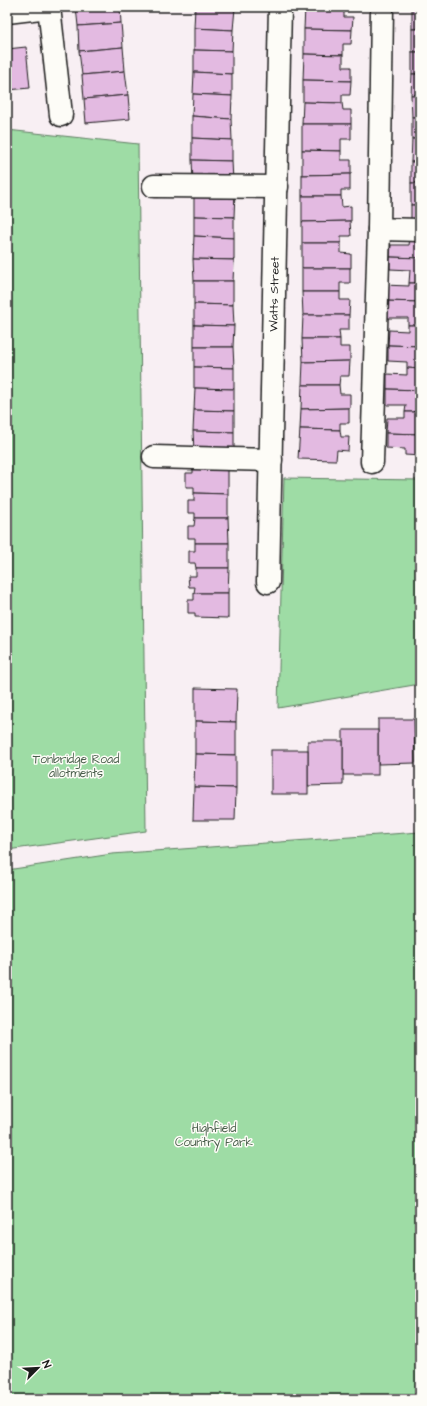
<svg xmlns="http://www.w3.org/2000/svg" width="427" height="1406" font-family="'Architects Daughter',sans-serif">
<style>
.green{fill:#9edca5;stroke:#5d7c60}
.building{fill:#e3bae1;stroke:#1c1c1c}
.lines{fill:none;stroke-linecap:round;stroke-linejoin:round}
.minor-casing{stroke:#1c1c1c;stroke-width:25}
.minor{stroke:#fdfcf7;stroke-width:22}
.labels{text-anchor:middle;stroke-width:3;stroke-linejoin:round;paint-order:stroke}
.street-label{font-size:12px;fill:#1c1c1c;stroke:#fdfcf7}
.park-label{font-size:12px;fill:#4a5f4c;stroke:#fdfcf7}
</style>
<rect width="100%" height="100%" fill="#f8eff3"/>
<filter id="ink" filterUnits="userSpaceOnUse"><feTurbulence type="fractalNoise" baseFrequency=".025" numOctaves="2"/><feDisplacementMap in="SourceGraphic" scale="8" xChannelSelector="R" yChannelSelector="G"/><feConvolveMatrix kernelMatrix="1 2 1 2 8 2 1 2 1" color-interpolation-filters="sRGB"/></filter>
<g filter="url(#ink)">
<!-- green -->
<g class="green">
<polygon points="7,130 138,144 146,831 7,850"/>
<polygon points="284,478 420,480 420,684 278,708"/>
<polygon points="420,832 420,1399 7,1399 7,870 112,854"/>
</g>
<!-- building -->
<g class="building">
<polygon points="76,7 120,7 121,23 78,26"/>
<polygon points="195,7 235,8 233,30 194,28"/>
<polygon points="305,7 344,7 344,17 353,17 352,30 304,29"/>
<rect x="412" y="8" width="8" height="21"/>
<polygon points="121,23 123,47 79,51 78,26"/>
<polygon points="194,28 233,30 232,51 194,50"/>
<polygon points="304,29 352,30 351,44 343,44 343,55 304,54"/>
<rect x="412" y="29" width="8" height="23"/>
<polygon points="26,47 30,88 7,90 7,49"/>
<polygon points="123,47 125,71 82,75 79,51"/>
<polygon points="194,50 232,51 232,74 194,72"/>
<rect x="412" y="52" width="8" height="22"/>
<polygon points="304,54 343,55 343,67 351,67 351,81 303,80"/>
<polygon points="125,71 128,95 84,99 82,75"/>
<polygon points="194,72 232,74 232,96 193,94"/>
<polygon points="412,74 420,74 420,95 411,95"/>
<polygon points="303,80 351,81 350,95 342,95 342,103 303,102"/>
<polygon points="193,94 232,96 231,119 192,116"/>
<polygon points="128,95 130,119 86,123 84,99"/>
<polygon points="411,95 420,95 420,117 412,117"/>
<polygon points="303,102 342,103 343,110 351,110 351,124 302,124"/>
<polygon points="192,116 231,119 232,140 192,138"/>
<rect x="412" y="117" width="8" height="22"/>
<polygon points="302,124 351,124 351,139 341,139 341,151 302,150"/>
<polygon points="192,138 232,140 232,161 192,160"/>
<polygon points="412,139 420,139 420,162 411,162"/>
<polygon points="302,150 341,151 341,160 351,160 351,174 302,175"/>
<polygon points="192,160 232,161 233,181 193,181"/>
<rect x="411" y="162" width="9" height="21"/>
<polygon points="350,174 350,190 341,190 341,196 302,196 302,175"/>
<rect x="411" y="183" width="9" height="22"/>
<polygon points="235,192 234,217 194,216 194,193"/>
<polygon points="302,196 341,196 342,207 351,206 351,221 302,222"/>
<rect x="411" y="205" width="9" height="22"/>
<polygon points="194,216 234,217 234,238 194,236"/>
<polygon points="350,221 351,236 341,236 341,243 302,243 302,222"/>
<polygon points="194,236 234,238 234,260 193,259"/>
<polygon points="410,238 420,238 420,258 390,257 391,245 409,245"/>
<polygon points="302,243 341,243 341,253 351,254 351,268 302,268"/>
<polygon points="390,257 420,258 420,283 409,283 410,270 390,269"/>
<polygon points="193,259 234,260 233,281 194,281"/>
<polygon points="302,268 350,268 350,283 340,283 340,292 302,292"/>
<polygon points="194,281 233,281 233,305 194,304"/>
<polygon points="409,283 420,283 420,302 384,301 383,285 409,286"/>
<polygon points="302,292 340,292 340,300 350,300 349,315 303,315"/>
<polygon points="384,301 420,302 420,325 408,325 408,318 383,318"/>
<polygon points="194,304 233,305 234,326 194,325"/>
<polygon points="303,315 349,315 349,330 339,330 340,339 302,339"/>
<polygon points="194,325 234,326 233,347 194,347"/>
<polygon points="408,325 420,325 420,346 388,345 389,330 408,331"/>
<polygon points="302,339 340,339 340,347 350,347 350,361 303,362"/>
<polygon points="388,345 420,346 420,369 407,368 407,362 388,361"/>
<polygon points="194,347 233,347 234,368 194,367"/>
<polygon points="350,361 349,376 340,376 339,385 302,385 303,362"/>
<polygon points="194,367 234,368 234,389 194,388"/>
<polygon points="407,368 420,369 420,390 387,389 387,374 407,375"/>
<polygon points="302,385 339,385 340,394 350,394 350,408 301,409"/>
<polygon points="195,388 234,389 234,411 194,410"/>
<polygon points="387,389 420,390 420,412 405,412 406,405 387,405"/>
<polygon points="349,408 349,423 340,423 340,430 300,429 301,409"/>
<polygon points="194,410 234,411 234,432 193,431"/>
<polygon points="405,412 420,412 420,434 386,433 387,418 405,418"/>
<polygon points="300,429 340,430 341,437 349,437 348,451 337,450 336,460 298,459"/>
<polygon points="193,431 234,432 234,454 194,453"/>
<polygon points="386,433 420,434 420,456 405,455 405,449 386,448"/>
<polygon points="193,465 228,465 228,494 194,493 194,487 186,487 186,473 193,473"/>
<polygon points="194,493 228,494 228,518 195,518 195,513 188,513 188,501 194,501"/>
<polygon points="195,518 228,518 229,543 195,543 195,538 188,538 188,526 194,526"/>
<polygon points="195,543 229,543 229,568 196,568 195,563 189,563 189,551 195,551"/>
<polygon points="196,568 229,568 228,593 194,593 195,587 189,587 188,576 196,576"/>
<polygon points="194,593 228,593 228,618 195,617 195,613 188,613 188,600 194,600"/>
<polygon points="195,688 237,689 236,722 195,721"/>
<polygon points="378,719 414,719 415,763 378,764"/>
<polygon points="195,721 236,722 236,755 195,754"/>
<rect x="343" y="730" width="35" height="45"/>
<polygon points="308,741 343,741 343,785 308,786"/>
<rect x="271" y="750" width="37" height="44"/>
<polygon points="195,754 236,755 236,788 194,787"/>
<polygon points="194,787 236,788 235,820 193,820"/>
</g>
<g class="lines">
<defs>
<g id="minor">
<polyline points="49,7 61,115"/>
<polyline points="382,7 379,229 420,230"/>
<polyline points="7,12 49,7"/>
<polyline points="154,186 277,187"/>
<polyline points="154,457 271,460"/>
<polyline points="372,462 379,229"/>
<path id="s1" d="M 268,582 L 280,7"/>
</g>
</defs>
<!-- minor casing -->
<use href="#minor" class="minor-casing"/>
<!-- minor -->
<use href="#minor" class="minor"/>
</g>
</g>
<g class="labels">
<!-- street labels -->
<g class="street-label">
<text dy="4" stroke="none"><textPath href="#s1" startOffset="288">Watts Street</textPath></text>
</g>
<!-- park labels -->
<g class="park-label">
<text x="76" y="763">Tonbridge Road<tspan x="76" dy="14">allotments</tspan></text>
<text x="214" y="1132">Highfield<tspan x="214" dy="14">Country Park</tspan></text>
</g>
</g>
<!-- margin -->
<rect width="427" height="1406" fill="none" stroke="#fdfcf7" stroke-width="24"/>
<rect x="12" y="12" width="403" height="1382" fill="none" stroke="#1c1c1c" stroke-width="1.5" filter="url(#ink)"/>
<!-- north arrow -->
<g transform="translate(38 1368) rotate(66)" stroke="#fdfcf7" stroke-width="3" paint-order="stroke">
<path d="M0-3L7 15L0 10L-7 15Z" fill="#1c1c1c"/>
<text y="-6" font-size="11" font-weight="bold" text-anchor="middle" fill="#1c1c1c">N</text>
</g>
</svg>
